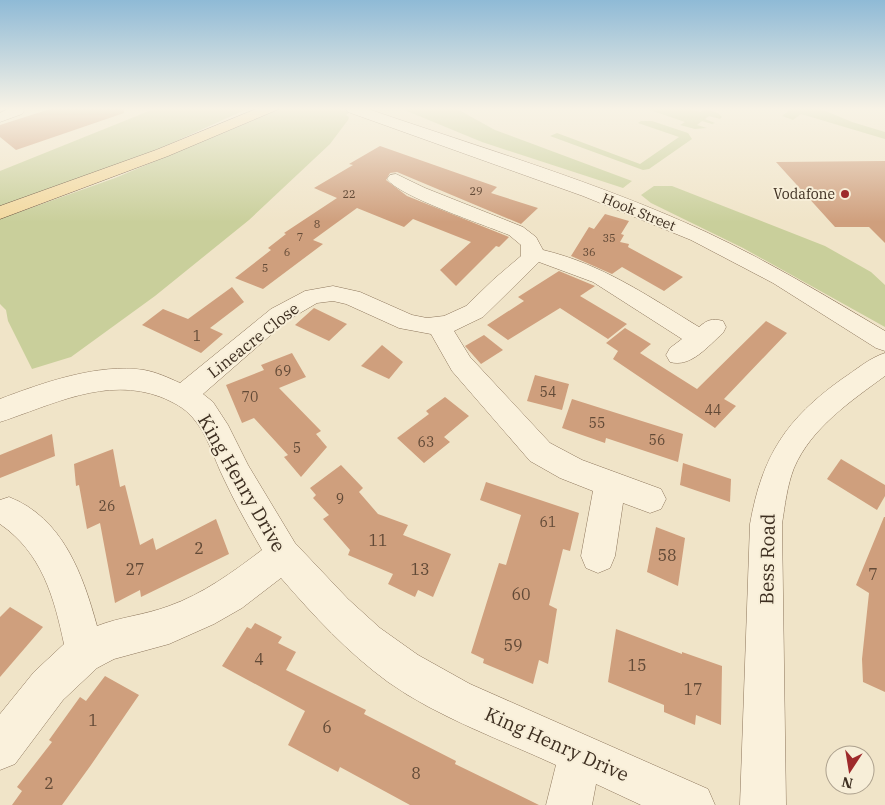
<svg xmlns="http://www.w3.org/2000/svg" width="885" height="805" font-family="'IBM Plex Serif',serif">
<style>
.green{fill:#c9cf9b}
.building{fill:#cf9f7d}
.lines{fill:none;stroke-linecap:round;stroke-linejoin:round}
.minor-casing{stroke:#8d765c;stroke-width:1}
.major-casing{stroke:#5b4430;stroke-width:1}
.minor{fill:#faf1dc;fill-rule:evenodd}
.major{fill:#f3d9a0;fill-rule:evenodd}
.poi-dot{fill:#9e2a2b;stroke:#f7eed8;stroke-width:2}
.labels{text-anchor:middle;stroke-width:4;stroke-linejoin:round;paint-order:stroke}
.far-number-label{font-size:11px;fill:#624a37}
.far-poi-label{font-size:14px;fill:#3d2e20;stroke:#f7eed8;text-anchor:end}
.far-street-label{font-size:14px;fill:#3d2e20;stroke:#f7eed8}
.number-label{font-size:14px;fill:#624a37}
.street-label{font-size:16px;fill:#3d2e20;stroke:#f7eed8}
.near-number-label{font-size:16px;fill:#624a37}
.near-street-label{font-size:19px;fill:#3d2e20;stroke:#f7eed8}
</style>
<rect width="100%" height="100%" fill="#f0e4c8"/>
<!-- green -->
<g class="green">
<polygon points="154,109 247,109 150,153 0,207 0,171"/>
<polygon points="280,109 341,109 350,112 346,115 349,117 348,120 330,144 249,220 155,296 71,357 32,369 8,321 6,310 0,304 0,219 115,178"/>
<polygon points="402,109 457,109 495,130 632,181 623,188 482,142"/>
<polygon points="647,109 690,109 700,112 706,109 718,113 722,117 720,119 709,116 705,119 715,123 712,124 702,121 697,125 707,128 695,129 680,125 685,122"/>
<polygon points="791,109 821,109 852,122 885,132 885,139 801,114 793,120 782,116"/>
<polygon points="641,121 652,121 688,133 692,139 649,169 643,170 550,136 557,133 640,164 679,137 638,123"/>
<polygon points="654,186 672,186 825,246 871,272 885,285 885,327 743,248 651,203 641,195"/>
</g>
<!-- building -->
<g class="building">
<polygon points="50,109 124,109 124,113 16,150 0,137 0,125"/>
<polygon points="380,146 497,187 491,193 538,208 521,224 397,172 390,173 386,180 407,196 509,237 499,247 496,246 456,286 440,270 471,242 413,219 404,227 357,208 313,240 323,244 263,289 235,278 271,250 268,248 286,234 284,233 337,198 314,188 353,165 349,164"/>
<polygon points="885,161 885,243 869,227 835,227 776,162"/>
<polygon points="605,214 629,221 621,234 624,235 620,242 629,244 628,247 683,277 664,291 622,267 612,274 571,256 589,227 594,229"/>
<polygon points="559,271 595,286 580,296 627,324 608,339 560,308 508,340 487,325 524,301 518,297"/>
<polygon points="232,287 244,302 210,328 223,334 201,353 142,325 163,309 188,319"/>
<polygon points="314,308 347,324 329,341 295,325"/>
<polygon points="766,321 787,333 724,399 736,406 715,428 613,359 618,351 606,343 625,328 651,344 640,353 697,389"/>
<polygon points="484,335 503,350 481,364 465,346"/>
<polygon points="382,345 403,362 389,379 361,366"/>
<polygon points="292,353 306,377 279,388 321,431 316,434 327,447 301,477 284,457 288,455 254,418 242,423 226,385 264,370 261,365"/>
<polygon points="535,375 569,384 562,410 527,401"/>
<polygon points="445,397 469,416 444,437 450,442 424,463 397,438 429,414 426,411"/>
<polygon points="572,399 683,434 678,462 606,438 605,443 562,428"/>
<polygon points="52,434 55,456 0,478 0,455"/>
<polygon points="113,449 120,487 125,485 140,545 153,538 156,550 216,519 229,554 141,597 140,590 115,603 100,523 87,529 79,485 76,486 74,464"/>
<polygon points="841,459 885,485 885,496 877,510 827,479"/>
<polygon points="683,463 731,479 730,502 680,485"/>
<polygon points="341,465 363,488 359,492 378,514 408,525 403,535 451,554 433,597 418,590 415,597 388,584 393,574 348,555 350,550 323,519 329,515 313,498 316,495 310,488"/>
<polygon points="486,482 579,513 570,551 563,549 549,605 557,609 548,664 539,660 533,684 483,663 484,659 471,653 499,563 506,565 521,515 480,500"/>
<polygon points="884,517 885,517 885,692 863,682 862,659 869,593 856,585"/>
<polygon points="656,527 685,538 678,586 647,572"/>
<polygon points="10,607 43,627 0,677 0,617"/>
<polygon points="255,623 282,637 278,643 296,652 286,670 366,710 364,714 456,761 455,764 539,805 410,805 340,767 338,772 288,745 305,711 222,666 247,627 251,629"/>
<polygon points="616,629 682,654 682,652 722,666 721,725 696,715 695,725 664,712 664,705 608,682"/>
<polygon points="105,676 139,695 91,765 62,805 12,805 22,791 17,787 52,742 49,740 80,697 86,701"/>
</g>
<g class="lines">
<defs>
<g id="minor">
<polygon points="8,109 23,109 24,111 22,114 0,122 0,113"/>
<path d="M 346,109 L 368,109 C 481,148 598,182 706,232 C 768,261 826,296 885,331 L 885,351 L 876,348 L 773,283 L 691,240 L 583,196 L 348,112 Z"/>
<path d="M 396,174 L 425,188 L 523,227 L 536,237 L 543,250 C 602,264 648,296 699,327 C 707,320 712,318 723,321 L 726,327 L 723,333 C 708,346 691,368 670,362 L 666,355 L 670,348 L 682,339 L 593,282 L 539,262 L 483,317 L 454,331 L 470,357 L 550,443 L 582,460 L 661,489 L 666,499 L 661,509 L 650,513 L 623,503 L 615,556 L 610,568 L 598,573 L 586,568 L 581,556 L 593,491 L 560,478 L 530,461 L 452,371 L 431,334 L 399,328 L 346,304 L 333,301 L 317,303 L 288,320 L 203,394 L 213,402 L 228,425 L 248,465 L 295,543 L 348,599 L 380,628 L 418,655 L 470,684 L 708,789 L 715,805 L 641,805 L 596,784 L 592,805 L 546,805 L 556,765 C 502,740 437,717 388,682 C 347,652 314,616 281,578 L 242,608 L 214,624 L 169,644 L 114,659 L 97,668 L 63,700 L 15,764 L 0,770 L 0,714 L 34,672 L 64,644 C 54,597 42,553 0,524 L 0,500 L 9,497 C 63,518 83,575 97,626 C 120,617 145,615 169,606 C 203,594 233,572 262,550 C 249,527 235,503 224,479 C 214,459 208,435 193,418 C 185,408 173,402 161,397 C 106,376 52,405 0,422 L 0,399 C 42,383 98,363 144,370 C 156,372 169,378 180,383 L 271,309 L 305,291 L 333,286 L 360,292 L 412,315 L 427,318 L 444,316 L 466,306 L 494,279 L 521,256 L 521,245 L 509,235 C 485,225 400,197 387,179 L 390,175 Z"/>
<path d="M 885,353 L 885,376 C 851,401 811,428 794,468 C 787,486 785,505 782,524 L 786,805 L 740,805 L 750,524 C 762,456 786,419 842,379 C 856,370 869,358 885,353 Z"/>
</g>
<polygon id="major" points="256,109 279,109 168,156 0,219 0,206 156,150"/>
</defs>
<!-- minor casing -->
<use href="#minor" class="minor-casing"/>
<!-- major casing -->
<use href="#major" class="major-casing"/>
<!-- minor -->
<use href="#minor" class="minor"/>
<!-- major -->
<use href="#major" class="major"/>
</g>
<!-- sky -->
<linearGradient id="sky" x2="0" y2="1"><stop stop-color="#8fbad6"/><stop offset="0.49" stop-color="#f8f3e6"/><stop offset="1" stop-color="#f8f3e6" stop-opacity="0"/></linearGradient>
<rect width="885" height="222" fill="url(#sky)"/>
<!-- markers -->
<circle class="poi-dot" cx="845" cy="194" r="5"/>
<g class="labels">
<!-- far-number labels -->
<g class="far-number-label">
<text x="476" y="195">29</text>
<text x="349" y="198">22</text>
<text x="317" y="228">8</text>
<text x="300" y="241">7</text>
<text x="609" y="242">35</text>
<text x="287" y="256">6</text>
<text x="589" y="256">36</text>
<text x="265" y="272">5</text>
</g>
<!-- far-poi labels -->
<g class="far-poi-label">
<text x="835" y="199">Vodafone</text>
</g>
<!-- far-street labels -->
<g class="far-street-label">
<text transform="translate(639 212) rotate(22)" y="5">Hook Street</text>
</g>
<!-- number labels -->
<g class="number-label">
<text x="197" y="341">1</text>
<text x="283" y="376">69</text>
<text x="548" y="397">54</text>
<text x="250" y="402">70</text>
<text x="713" y="415">44</text>
<text x="597" y="428">55</text>
<text x="657" y="445">56</text>
<text x="426" y="447">63</text>
<text x="297" y="453">5</text>
<text x="340" y="504">9</text>
<text x="107" y="511">26</text>
<text x="548" y="527">61</text>
</g>
<!-- street labels -->
<g class="street-label">
<text transform="translate(253 340) rotate(-38)" y="6">Lineacre Close</text>
</g>
<!-- near-number labels -->
<g class="near-number-label">
<text x="378" y="546">11</text>
<text x="199" y="554">2</text>
<text x="667" y="561">58</text>
<text x="135" y="575">27</text>
<text x="420" y="575">13</text>
<text x="873" y="580">7</text>
<text x="521" y="600">60</text>
<text x="513" y="651">59</text>
<text x="259" y="665">4</text>
<text x="637" y="671">15</text>
<text x="693" y="695">17</text>
<text x="93" y="726">1</text>
<text x="327" y="733">6</text>
<text x="416" y="779">8</text>
<text x="49" y="789">2</text>
</g>
<!-- near-street labels -->
<g class="near-street-label">
<text transform="translate(242 483) rotate(60)" y="7">King Henry Drive</text>
<text transform="translate(767 559) rotate(-89)" y="7">Bess Road</text>
<text transform="translate(557 744) rotate(24)" y="7">King Henry Drive</text>
</g>
</g>
<!-- north arrow -->
<g transform="translate(850 770) rotate(192)"><circle r="24" fill="#f7eed8" stroke="#ada18e"/>
<path d="M0-4L9 19L0 12L-9 19Z" fill="#9e2a2b"/>
<text y="-8" font-size="14" font-weight="bold" text-anchor="middle" fill="#3d2e20">N</text>
</g>
</svg>
